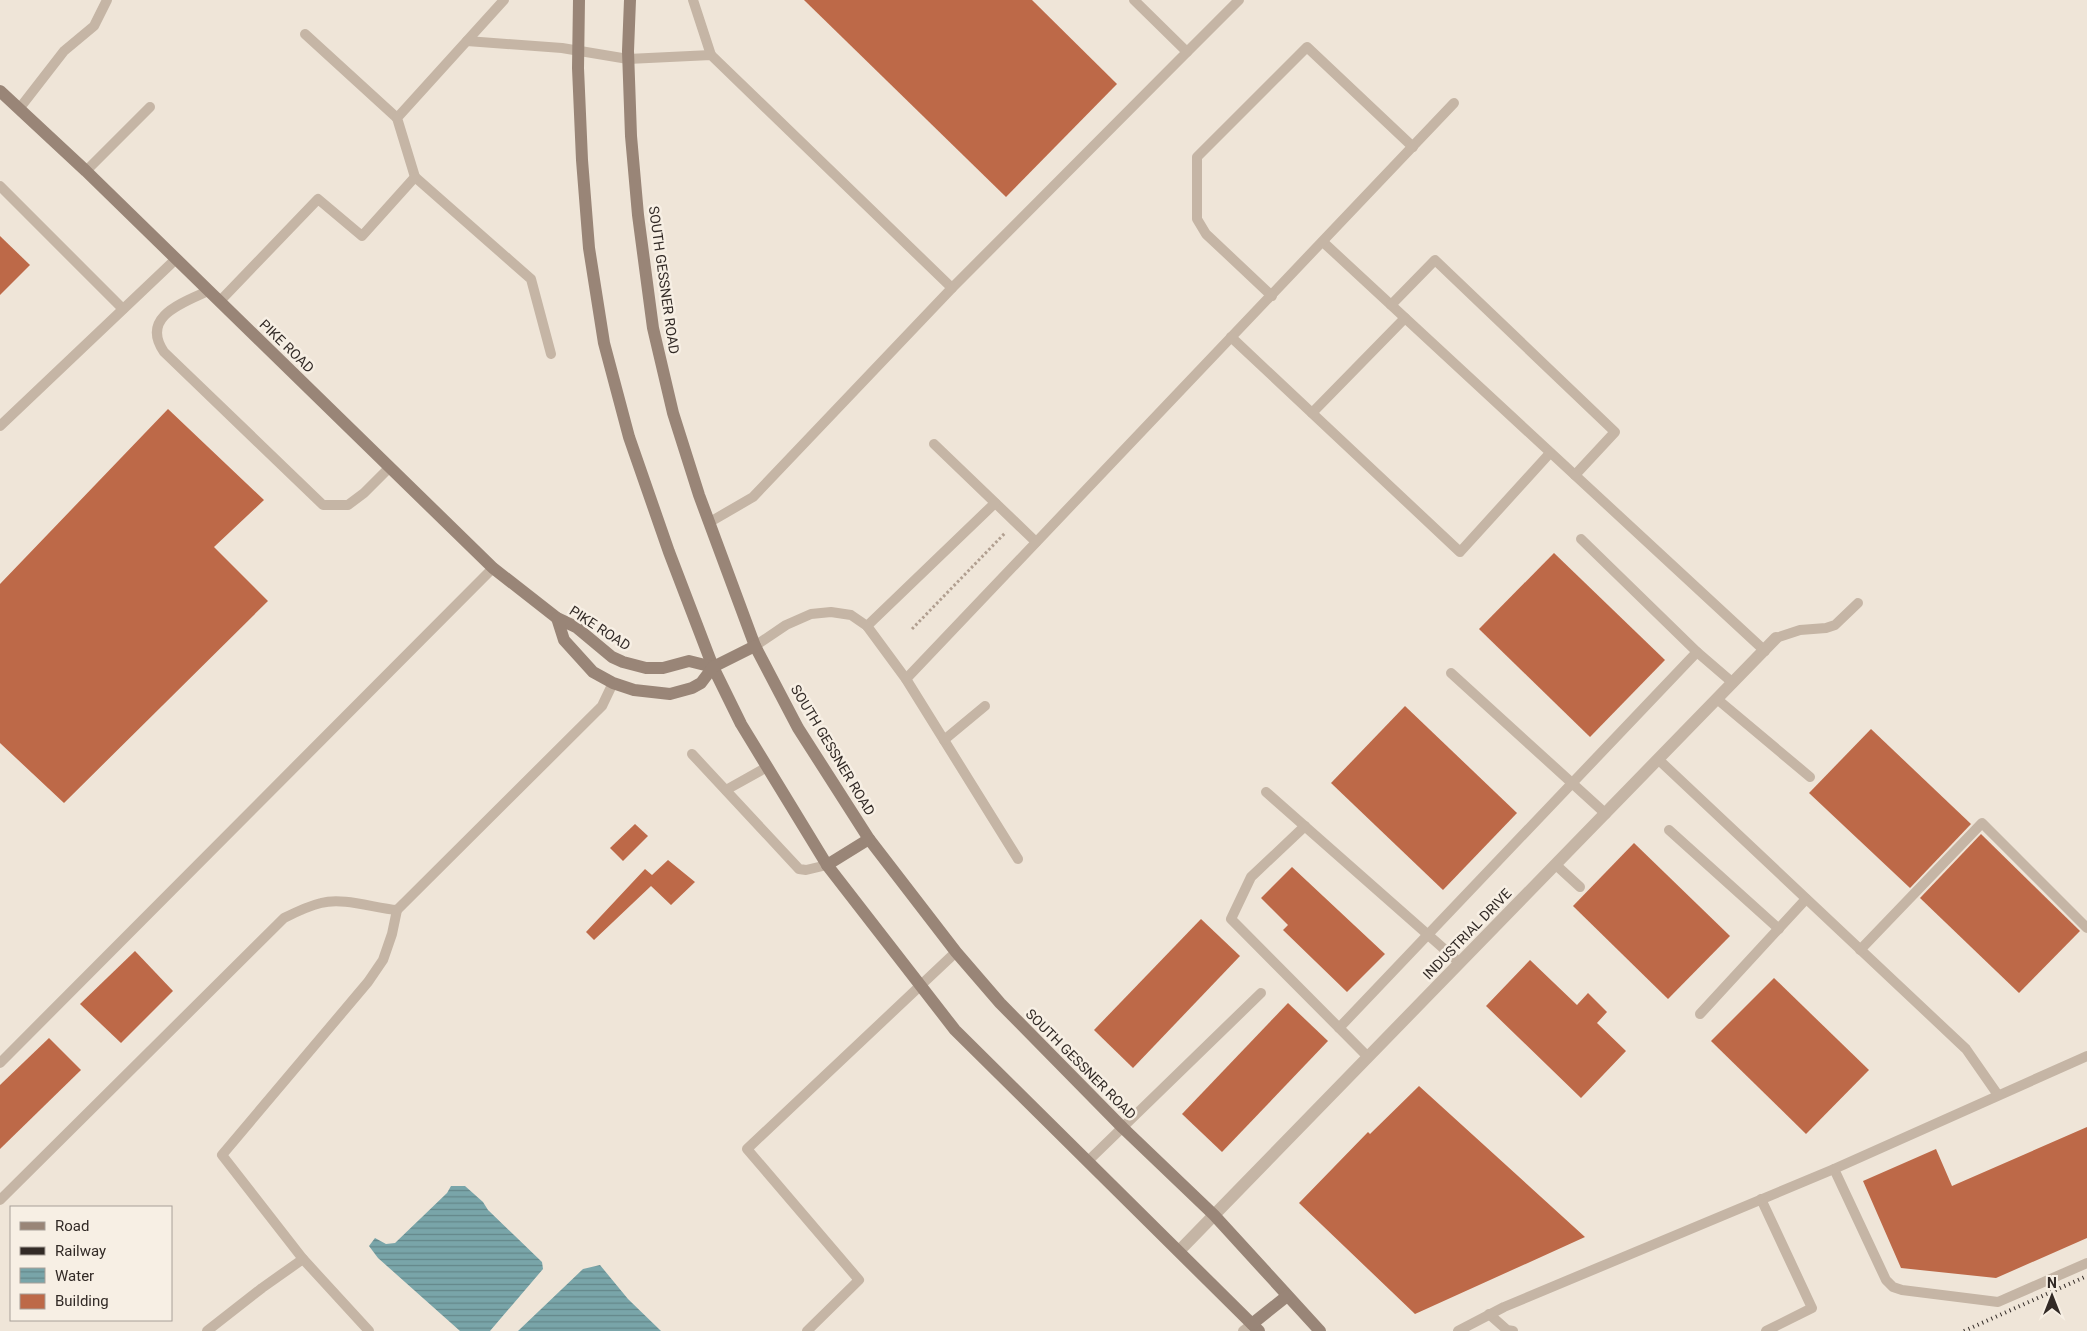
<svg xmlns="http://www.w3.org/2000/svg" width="2087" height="1331" font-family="Roboto,sans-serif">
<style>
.water{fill:url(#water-rules)}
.building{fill:#bd6948}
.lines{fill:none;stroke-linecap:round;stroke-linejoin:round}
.path{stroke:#b19f90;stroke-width:3;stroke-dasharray:2.5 2.5;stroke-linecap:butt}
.lane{stroke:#c5b5a5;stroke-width:10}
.street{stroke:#c5b5a5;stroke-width:12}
.secondary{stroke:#998577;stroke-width:12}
.rail{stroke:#322a26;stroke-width:4;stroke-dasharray:1 4;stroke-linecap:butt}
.labels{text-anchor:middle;stroke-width:5;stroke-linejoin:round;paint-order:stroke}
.street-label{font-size:14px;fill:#322a26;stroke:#f7efe4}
</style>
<defs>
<pattern id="water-rules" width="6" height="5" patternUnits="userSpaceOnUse" patternTransform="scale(1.25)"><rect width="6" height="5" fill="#79a5a9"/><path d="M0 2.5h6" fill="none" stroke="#648789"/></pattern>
</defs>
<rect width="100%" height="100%" fill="#efe5d8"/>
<!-- water -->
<g class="water">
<polygon points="451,1186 465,1186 483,1202 488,1210 542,1262 543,1269 490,1331 460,1331 378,1258 369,1246 375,1238 386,1244 395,1243 447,1193"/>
<polygon points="600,1265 628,1299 661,1331 518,1331 583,1269"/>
</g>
<!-- building -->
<g class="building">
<polygon points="804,0 1032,0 1117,84 1006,197"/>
<polygon points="0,236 30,265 0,295"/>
<polygon points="168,409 264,500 214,547 268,601 64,803 0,743 0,584"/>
<polygon points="1554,553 1665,660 1590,737 1479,629"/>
<polygon points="1405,706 1517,813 1443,890 1331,783"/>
<polygon points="1871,729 1971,824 1910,888 1809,793"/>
<polygon points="635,824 648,836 623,861 610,848"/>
<polygon points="1981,834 2080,931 2019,993 1920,898"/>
<polygon points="1634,843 1730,936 1668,999 1573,906"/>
<polygon points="668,860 695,882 671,905 651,886 594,940 586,932 645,869 652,875"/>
<polygon points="1292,867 1385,954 1347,992 1283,930 1288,925 1261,898"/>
<polygon points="1201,919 1240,956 1133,1068 1094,1030"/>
<polygon points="135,951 173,991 121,1043 80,1004"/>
<polygon points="1530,960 1577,1005 1588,993 1607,1012 1597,1023 1626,1051 1581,1098 1486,1006"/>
<polygon points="1774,978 1869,1070 1806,1134 1711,1041"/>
<polygon points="1288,1003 1328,1041 1222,1152 1182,1114"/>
<polygon points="49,1038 81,1070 0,1149 0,1085"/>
<polygon points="1419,1086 1585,1237 1415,1314 1299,1203 1368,1132 1370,1134"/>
<polygon points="2087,1127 2087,1238 1996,1278 1901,1268 1863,1181 1936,1149 1952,1186"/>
</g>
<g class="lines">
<!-- path -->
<polyline class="path" points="912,629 1006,532"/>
<!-- lane -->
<g class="lane">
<polyline points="693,0 711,55"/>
<polyline points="305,34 397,118"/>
<polyline points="467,41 562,48 628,59 711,55 952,288 753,497 710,522"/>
<polyline points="1187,52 1239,0"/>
<polyline points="19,109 64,51 94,26 107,0"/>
<polyline points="86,171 150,107"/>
<polyline points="415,177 397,118 504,0"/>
<polyline points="0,186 123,309"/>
<polyline points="1323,242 1765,651"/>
<polyline points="952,288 1187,52 1134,0"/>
<path d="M 208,291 C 182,303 140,317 164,352 L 323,505 L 348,505 L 364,493 L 390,467"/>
<polyline points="1272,296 1206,234 1197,219 1197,157 1307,47 1413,147"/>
<polyline points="220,301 318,199 362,236 415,177 531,279 551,354"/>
<polyline points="1391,305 1435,260 1615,432 1575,475"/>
<polyline points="1231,337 1460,552 1550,453"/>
<polyline points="1312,413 1405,318"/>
<polyline points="0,426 176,259"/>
<polyline points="934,444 1036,542"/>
<polyline points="1581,539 1697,652 1733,683"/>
<polyline points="867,626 995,503"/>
<polyline points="1776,638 1800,630 1826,628 1835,625 1858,603"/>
<polyline points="755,646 786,625 811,614 831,612 851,615 867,626 906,679 1018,859"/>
<polyline points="1451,673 1606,814"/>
<polyline points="906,679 1454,103"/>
<polyline points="1717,699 1810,777"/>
<polyline points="944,740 985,706"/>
<polyline points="692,754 799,869 806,870 827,865"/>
<polyline points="1659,760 1966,1049 1998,1095"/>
<polyline points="726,790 767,767"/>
<polyline points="1266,792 1460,963"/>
<polyline points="1305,826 1251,877 1231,919 1368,1057"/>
<polyline points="1669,830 1779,929"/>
<polyline points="1556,865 1580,887"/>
<polyline points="1860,950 1982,823 2087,928"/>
<polyline points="1700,1014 1806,899"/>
<polyline points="1339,1028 1697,652"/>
<polyline points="0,1063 493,568"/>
<polyline points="1088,1161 1261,993"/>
<polyline points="1834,1169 1886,1280 1893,1287 1902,1290 1998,1302 2087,1263"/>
<polyline points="1761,1199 1812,1308 1766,1331"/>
<path d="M 0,1200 L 284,918 C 296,912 308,906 321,903 C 343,897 374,908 397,910"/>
<polyline points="303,1259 222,1155 368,982 383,960 392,934 397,910 602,706 613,683"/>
<polyline points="1489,1314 1507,1330 1513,1331"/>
<polyline points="207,1331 262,1288 303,1259 369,1331"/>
<polyline points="807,1331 859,1280 747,1149 956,952"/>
<polyline points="1243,1331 1252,1324"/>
<polyline points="1458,1331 1504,1307 1834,1169 2087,1056"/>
</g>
<!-- street -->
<polyline class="street" points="1180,1250 1776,638"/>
<!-- secondary -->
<g class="secondary">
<polyline points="579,0 578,68 582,160 589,248 604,343 629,437 669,552 713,667 741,724 827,865 955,1030 1259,1331"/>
<polyline points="630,0 628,51 631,136 638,215 653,328 673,413 699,495 755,646 798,728 869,839 956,952 1000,1003 1123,1128 1214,1215 1320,1331"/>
<polyline points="0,91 86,171 493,568 557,618 576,627 612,657 623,662 646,668 663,668 689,661 713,667"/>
<polyline points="557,618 564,640 593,672 613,683 634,690 670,694 692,688 701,683 713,667 755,646"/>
<polyline points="827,865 869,839"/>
<polyline points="1252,1324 1287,1296"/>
</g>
<!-- rail -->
<polyline class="rail" points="1964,1331 2087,1276"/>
</g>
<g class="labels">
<!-- street labels -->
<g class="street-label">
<text transform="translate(664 280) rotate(82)" y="5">SOUTH GESSNER ROAD</text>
<text transform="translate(287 346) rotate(44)" y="5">PIKE ROAD</text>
<text transform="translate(600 628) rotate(33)" y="5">PIKE ROAD</text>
<text transform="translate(833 750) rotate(59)" y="5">SOUTH GESSNER ROAD</text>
<text transform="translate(1467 934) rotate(-46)" y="5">INDUSTRIAL DRIVE</text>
<text transform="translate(1081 1064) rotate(45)" y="5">SOUTH GESSNER ROAD</text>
</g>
</g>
<!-- legend -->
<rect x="10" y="1206" width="162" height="115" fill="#f7efe4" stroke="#a8a098"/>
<rect x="20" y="1222" width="25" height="8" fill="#998577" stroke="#a8a098"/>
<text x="55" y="1231" font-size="15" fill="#322a26">Road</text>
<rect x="20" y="1247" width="25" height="8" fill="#322a26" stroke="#a8a098"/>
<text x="55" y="1256" font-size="15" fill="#322a26">Railway</text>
<rect x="20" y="1268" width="25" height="15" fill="url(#water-rules)" stroke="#a8a098"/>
<text x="55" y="1281" font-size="15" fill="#322a26">Water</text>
<rect x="20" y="1294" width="25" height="15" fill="#bd6948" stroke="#a8a098"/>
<text x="55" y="1306" font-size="15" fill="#322a26">Building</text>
<!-- north arrow -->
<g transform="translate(2052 1296)" stroke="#f7efe4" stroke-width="4" paint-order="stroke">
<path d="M0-4L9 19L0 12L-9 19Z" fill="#322a26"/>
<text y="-8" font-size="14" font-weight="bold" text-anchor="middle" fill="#322a26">N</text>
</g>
</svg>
